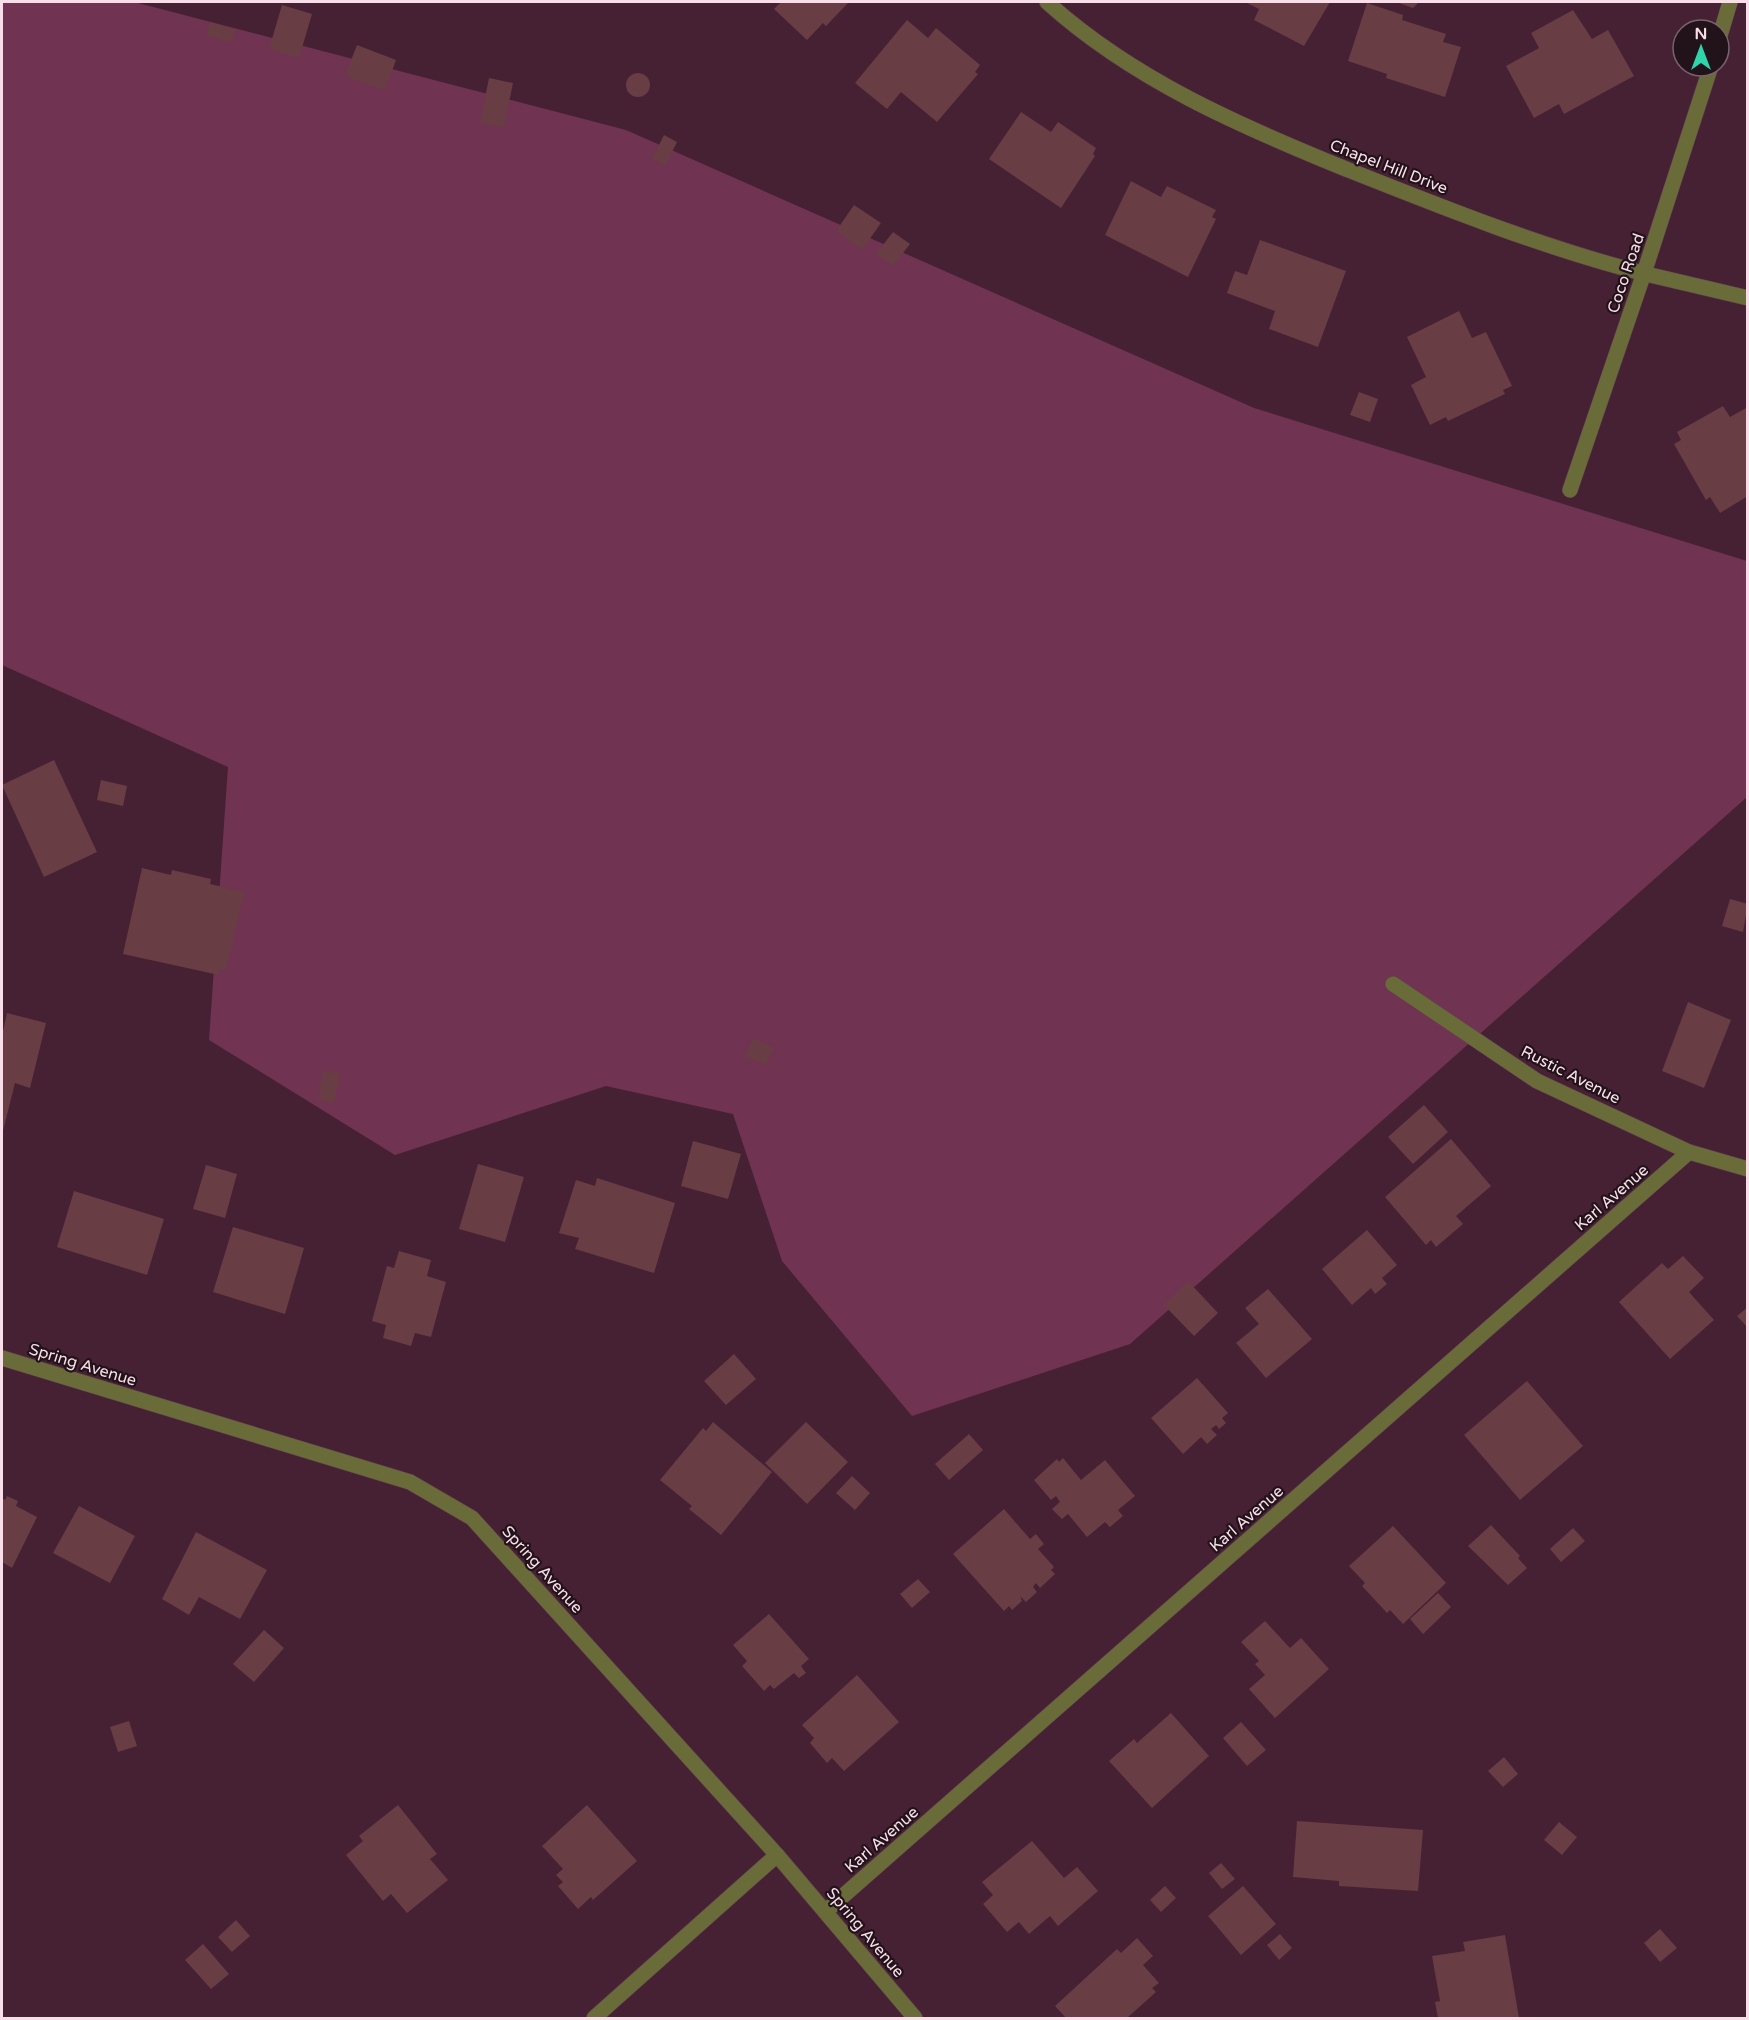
<svg xmlns="http://www.w3.org/2000/svg" width="1749" height="2020" font-family="'Varela Round',sans-serif">
<style>
.green{fill:#703452}
.building{fill:#683d43}
.lines{fill:none;stroke-linecap:round;stroke-linejoin:round}
.minor-casing{stroke:#623f51;stroke-width:16}
.minor{stroke:#696b39;stroke-width:15}
.labels{text-anchor:middle;stroke-width:4.5;stroke-linejoin:round;paint-order:stroke}
.street-label{font-size:16px;fill:#f8dee9;stroke:#221219}
</style>
<rect width="100%" height="100%" fill="#462134"/>
<!-- green -->
<polygon class="green" points="2,2 134,2 626,130 1254,408 1747,561 1747,797 1130,1344 912,1416 782,1261 733,1114 606,1086 395,1155 209,1040 228,767 2,665"/>
<!-- building -->
<g class="building">
<polygon points="781,2 849,2 826,26 823,23 807,40 774,9"/>
<polygon points="1245,2 1330,2 1304,46 1254,20 1259,9"/>
<polygon points="1396,2 1419,2 1413,8"/>
<polygon points="1367,3 1403,15 1402,20 1446,34 1443,42 1461,47 1445,97 1386,78 1387,74 1348,61"/>
<polygon points="282,5 312,14 299,58 269,49"/>
<polygon points="1573,10 1592,39 1608,30 1634,76 1564,114 1559,104 1534,118 1506,66 1539,48 1531,33"/>
<polygon points="907,20 928,38 936,28 980,65 975,72 978,74 937,122 901,92 887,109 855,83"/>
<polygon points="210,22 235,29 231,43 206,35"/>
<polygon points="357,45 396,60 385,90 345,76"/>
<circle cx="638" cy="85" r="12"/>
<polygon points="489,78 513,83 504,127 480,123"/>
<polygon points="1021,112 1051,132 1058,122 1096,148 1093,154 1095,156 1061,208 989,159"/>
<polygon points="664,135 677,142 665,166 652,159"/>
<polygon points="1131,181 1161,197 1167,186 1216,210 1212,217 1216,219 1188,277 1105,235"/>
<polygon points="854,205 881,223 862,250 836,231"/>
<polygon points="893,232 910,244 893,266 876,254"/>
<polygon points="1260,240 1346,271 1318,347 1269,329 1275,311 1227,293 1235,271 1247,275"/>
<polygon points="1459,311 1472,338 1486,332 1512,386 1503,390 1505,394 1448,421 1446,417 1430,425 1411,385 1426,377 1407,337"/>
<polygon points="1359,392 1378,399 1370,422 1350,415"/>
<polygon points="1723,406 1730,417 1748,407 1748,496 1720,513 1710,497 1706,500 1674,444 1681,440 1677,432"/>
<polygon points="54,760 97,852 44,877 2,785"/>
<polygon points="101,780 127,786 123,806 97,800"/>
<polygon points="142,868 171,875 172,870 211,879 210,884 244,892 226,971 220,969 219,975 123,954"/>
<polygon points="1730,899 1748,904 1743,932 1722,926"/>
<polygon points="1688,1002 1731,1020 1704,1088 1662,1071"/>
<polygon points="7,1013 46,1023 30,1088 15,1083 2,1135 2,1036"/>
<polygon points="753,1038 774,1048 766,1065 745,1056"/>
<polygon points="323,1070 340,1074 334,1103 318,1099"/>
<polygon points="1424,1105 1448,1132 1413,1164 1388,1137"/>
<polygon points="1451,1139 1491,1186 1456,1216 1463,1224 1436,1247 1431,1240 1426,1245 1385,1197"/>
<polygon points="693,1141 741,1154 728,1199 681,1186"/>
<polygon points="478,1164 524,1177 505,1242 459,1229"/>
<polygon points="206,1165 237,1174 225,1218 193,1209"/>
<polygon points="597,1178 675,1203 654,1273 575,1249 579,1238 559,1233 576,1180 595,1186"/>
<polygon points="74,1191 164,1219 147,1275 57,1247"/>
<polygon points="233,1227 304,1248 285,1314 213,1292"/>
<polygon points="1367,1230 1397,1265 1382,1278 1387,1284 1375,1294 1371,1288 1352,1305 1322,1269"/>
<polygon points="399,1251 431,1260 427,1276 446,1282 431,1337 415,1333 411,1346 383,1338 386,1325 372,1321 387,1266 394,1268"/>
<polygon points="1683,1256 1704,1278 1689,1292 1714,1320 1670,1359 1619,1302 1662,1263 1668,1269"/>
<polygon points="1188,1281 1218,1313 1194,1336 1164,1305"/>
<polygon points="1268,1289 1312,1339 1266,1378 1236,1343 1259,1324 1245,1308"/>
<polygon points="1748,1307 1748,1328 1737,1316"/>
<polygon points="734,1354 756,1379 726,1405 704,1381"/>
<polygon points="1197,1378 1228,1413 1222,1418 1226,1423 1219,1429 1216,1425 1211,1429 1217,1435 1207,1444 1201,1437 1183,1454 1151,1418"/>
<polygon points="1527,1381 1583,1446 1520,1500 1464,1435"/>
<polygon points="713,1422 772,1472 721,1535 689,1509 692,1506 660,1480 703,1428 706,1431"/>
<polygon points="806,1422 848,1462 807,1504 765,1463"/>
<polygon points="969,1434 983,1450 949,1480 935,1464"/>
<polygon points="1063,1458 1081,1480 1105,1460 1135,1496 1118,1510 1123,1516 1110,1527 1105,1522 1087,1537 1068,1514 1062,1519 1052,1509 1060,1502 1056,1496 1051,1500 1034,1480 1057,1459 1059,1462"/>
<polygon points="852,1476 870,1493 855,1510 836,1493"/>
<polygon points="7,1496 18,1501 16,1506 37,1517 12,1568 2,1562 2,1498 5,1500"/>
<polygon points="79,1506 135,1536 110,1583 53,1553"/>
<polygon points="1004,1509 1030,1539 1036,1534 1044,1544 1038,1549 1054,1567 1051,1570 1055,1574 1040,1588 1036,1583 1033,1587 1037,1592 1026,1602 1020,1596 1022,1601 1012,1610 1009,1606 1004,1611 953,1554"/>
<polygon points="1491,1525 1520,1556 1518,1558 1527,1568 1508,1585 1468,1546"/>
<polygon points="1393,1526 1446,1583 1403,1624 1390,1610 1387,1613 1362,1586 1365,1583 1349,1566"/>
<polygon points="1573,1528 1585,1541 1561,1562 1550,1549"/>
<polygon points="196,1532 267,1570 240,1619 199,1597 189,1615 162,1599"/>
<polygon points="918,1579 930,1592 912,1608 900,1594"/>
<polygon points="1438,1593 1451,1607 1423,1634 1410,1619"/>
<polygon points="769,1614 809,1659 801,1666 806,1673 799,1678 794,1673 774,1689 770,1685 764,1691 742,1666 747,1661 733,1645"/>
<polygon points="1265,1621 1290,1648 1301,1638 1329,1669 1275,1718 1249,1689 1265,1675 1255,1664 1259,1661 1241,1642"/>
<polygon points="264,1630 284,1648 254,1682 233,1664"/>
<polygon points="857,1675 899,1722 844,1771 832,1758 827,1763 810,1743 814,1738 802,1725"/>
<polygon points="1171,1713 1209,1756 1152,1808 1109,1761 1134,1739 1137,1743"/>
<polygon points="129,1721 137,1746 118,1752 110,1727"/>
<polygon points="1241,1722 1266,1750 1247,1766 1223,1738"/>
<polygon points="1504,1757 1518,1774 1503,1787 1488,1771"/>
<polygon points="398,1805 437,1854 430,1859 448,1880 407,1913 391,1894 383,1901 346,1855 363,1841 359,1836"/>
<polygon points="587,1805 637,1861 593,1900 591,1897 578,1909 558,1886 563,1882 556,1875 563,1869 542,1846"/>
<polygon points="1297,1821 1423,1830 1418,1891 1339,1886 1339,1881 1293,1877"/>
<polygon points="1559,1822 1577,1837 1562,1855 1544,1840"/>
<polygon points="1032,1841 1064,1878 1077,1867 1098,1891 1058,1926 1050,1916 1029,1934 1019,1922 1007,1932 983,1904 993,1895 982,1882"/>
<polygon points="1221,1863 1235,1879 1222,1889 1209,1873"/>
<polygon points="1165,1886 1176,1898 1161,1912 1150,1900"/>
<polygon points="1243,1886 1276,1924 1241,1955 1208,1916"/>
<polygon points="236,1920 250,1936 232,1952 218,1937"/>
<polygon points="1660,1929 1677,1948 1660,1962 1644,1943"/>
<polygon points="1280,1934 1292,1948 1279,1960 1267,1945"/>
<polygon points="1505,1935 1519,2018 1438,2018 1435,2002 1440,2001 1432,1956 1465,1951 1463,1942"/>
<polygon points="1137,1938 1153,1956 1143,1965 1159,1983 1152,1988 1156,1992 1127,2018 1066,2018 1055,2006 1117,1949 1121,1953"/>
<polygon points="203,1944 229,1974 211,1989 185,1960"/>
</g>
<g class="lines">
<defs>
<g id="minor">
<path d="M 1047,2 C 1132,79 1240,126 1346,169 C 1444,208 1544,248 1646,274 C 1680,282 1714,290 1748,298"/>
<polyline points="1719,39 1730,2"/>
<polyline points="1570,490 1644,273 1711,66"/>
<polyline points="1393,984 1537,1081 1689,1152 1748,1169"/>
<polyline points="2,1358 410,1482 472,1518 777,1855 915,2018"/>
<polyline points="826,1911 1689,1152"/>
<polyline points="594,2018 777,1855"/>
</g>
</defs>
<!-- minor casing -->
<use href="#minor" class="minor-casing"/>
<!-- minor -->
<use href="#minor" class="minor"/>
</g>
<g class="labels">
<!-- street labels -->
<g class="street-label">
<text transform="translate(1389 166) rotate(21)" y="6">Chapel Hill Drive</text>
<text transform="translate(1625 273) rotate(-71)" y="6">Coco Road</text>
<text transform="translate(1571 1074) rotate(27)" y="6">Rustic Avenue</text>
<text transform="translate(1611 1197) rotate(-41)" y="6">Karl Avenue</text>
<text transform="translate(83 1364) rotate(17)" y="6">Spring Avenue</text>
<text transform="translate(1246 1518) rotate(-41)" y="6">Karl Avenue</text>
<text transform="translate(543 1569) rotate(48)" y="6">Spring Avenue</text>
<text transform="translate(881 1839) rotate(-41)" y="6">Karl Avenue</text>
<text transform="translate(866 1932) rotate(50)" y="6">Spring Avenue</text>
</g>
</g>
<!-- border -->
<rect width="1749" height="2020" fill="none" stroke="#f8dee9" stroke-width="6"/>
<!-- north arrow -->
<g transform="translate(1701 48)"><circle r="28" fill="#221219" stroke="#78646c" stroke-width="1.5"/>
<path d="M0-4.5L10 22L0 15L-10 22Z" fill="#2fd4aa"/>
<text y="-9" font-size="16" font-weight="bold" text-anchor="middle" fill="#f8dee9">N</text>
</g>
</svg>
